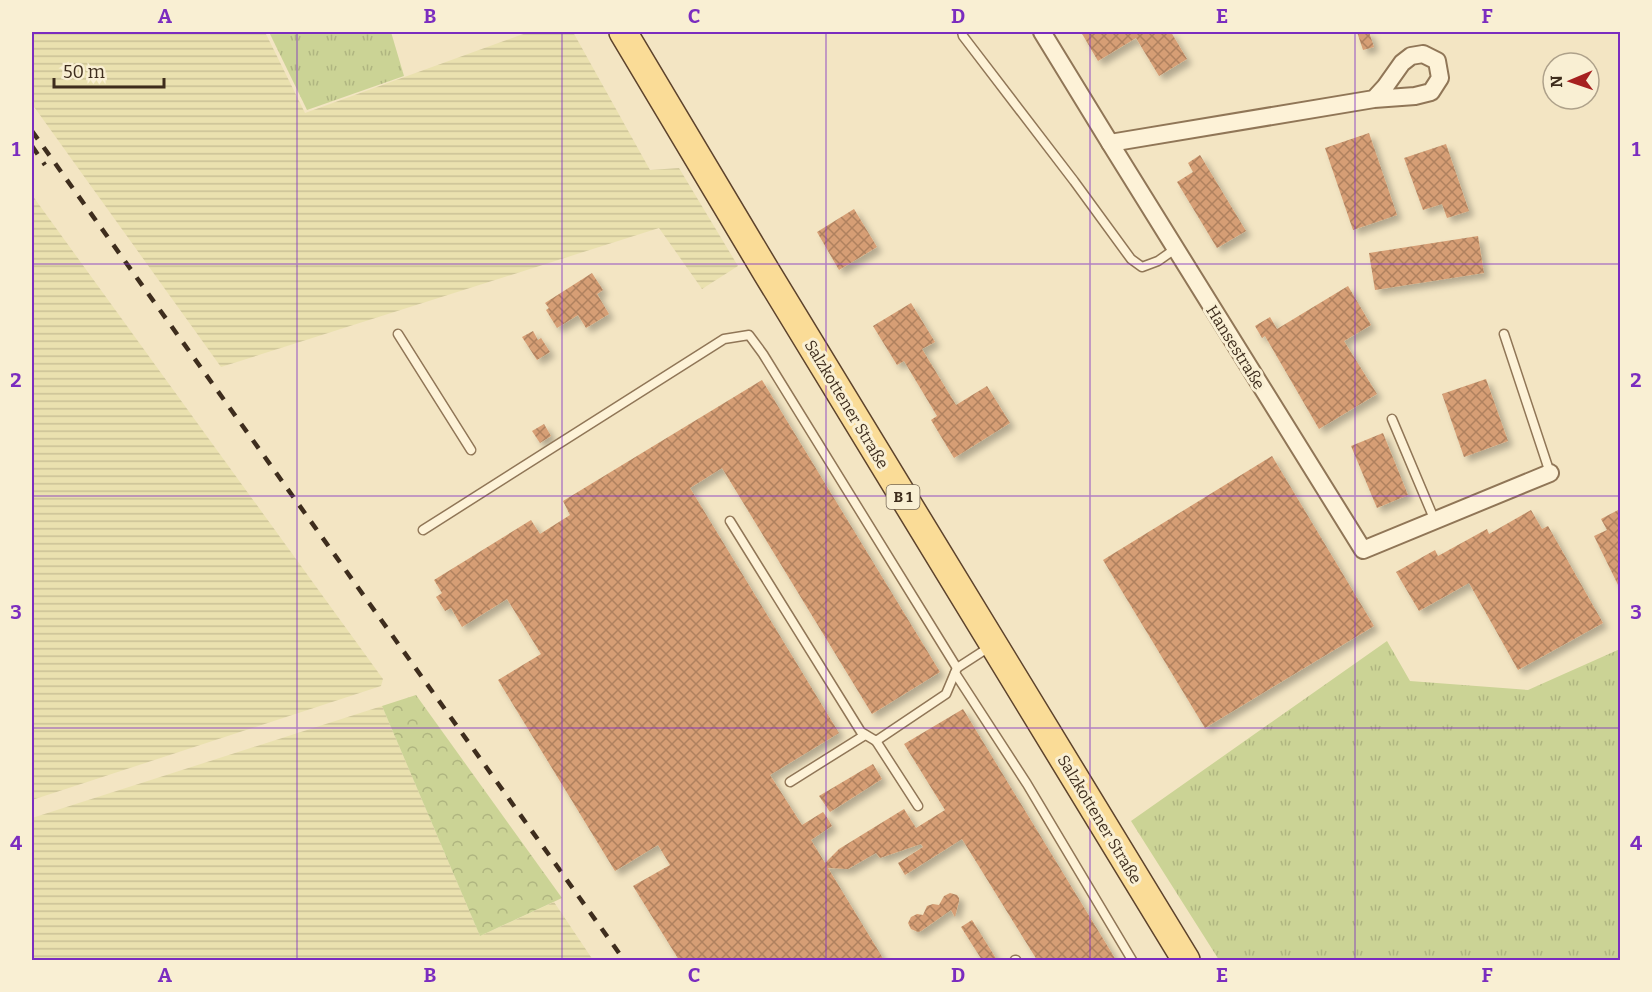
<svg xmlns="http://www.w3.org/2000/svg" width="1652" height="992" font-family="Bitter,serif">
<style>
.farmland{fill:url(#farmland-rules)}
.grass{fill:url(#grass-tufts)}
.forest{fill:url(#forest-crowns)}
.building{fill:url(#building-cross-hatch);filter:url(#shadow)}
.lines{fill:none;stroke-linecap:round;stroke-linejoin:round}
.service-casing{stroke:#907657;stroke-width:11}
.minor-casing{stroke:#907657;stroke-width:20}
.primary-casing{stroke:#5d432c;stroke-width:30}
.service{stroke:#fdf2d7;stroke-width:8}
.minor{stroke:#fdf2d7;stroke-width:16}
.primary{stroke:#fadc97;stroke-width:27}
.rail{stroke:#3e2d1d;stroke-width:4.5;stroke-dasharray:10 10;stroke-linecap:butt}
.grid{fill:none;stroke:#7b2cbf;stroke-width:1.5;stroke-opacity:0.55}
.labels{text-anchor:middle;stroke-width:6;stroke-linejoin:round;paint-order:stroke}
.shield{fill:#f9efd3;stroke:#766754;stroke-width:1.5}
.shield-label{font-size:15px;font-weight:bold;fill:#3e2d1d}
.street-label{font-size:16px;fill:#3e2d1d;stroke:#f9efd3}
.neatline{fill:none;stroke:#7b2cbf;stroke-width:2}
.grid-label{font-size:20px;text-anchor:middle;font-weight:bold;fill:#7b2cbf}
</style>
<defs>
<pattern id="farmland-rules" width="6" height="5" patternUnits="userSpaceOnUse" patternTransform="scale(1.5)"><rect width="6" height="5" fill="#eae1af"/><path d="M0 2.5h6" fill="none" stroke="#cac196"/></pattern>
<pattern id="grass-tufts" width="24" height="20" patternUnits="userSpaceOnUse" patternTransform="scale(1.5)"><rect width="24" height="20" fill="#cbd395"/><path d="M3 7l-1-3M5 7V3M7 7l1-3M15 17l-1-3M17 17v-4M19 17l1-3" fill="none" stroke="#afb580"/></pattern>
<pattern id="forest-crowns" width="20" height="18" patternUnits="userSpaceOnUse" patternTransform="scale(1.5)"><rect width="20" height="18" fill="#cbd395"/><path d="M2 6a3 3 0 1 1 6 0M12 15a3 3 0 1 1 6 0" fill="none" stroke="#afb580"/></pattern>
<pattern id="building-cross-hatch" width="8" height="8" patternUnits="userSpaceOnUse" patternTransform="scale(1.5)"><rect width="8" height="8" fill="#d69e74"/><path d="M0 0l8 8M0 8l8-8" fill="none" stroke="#af815f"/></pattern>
<filter id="shadow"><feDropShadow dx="5" dy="5" stdDeviation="3" flood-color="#0004"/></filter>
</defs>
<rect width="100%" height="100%" fill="#f3e5c3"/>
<!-- farmland -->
<g class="farmland">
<polygon points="32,32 265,32 305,113 529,32 573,32 650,170 679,168 738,266 702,289 659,228 221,367 32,104"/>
<polygon points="32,195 383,679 381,686 32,800"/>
<polygon points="382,706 480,936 554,902 593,960 32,960 32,818"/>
</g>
<!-- grass -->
<g class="grass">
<polygon points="269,32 391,32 404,76 307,110"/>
<polygon points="1387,641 1410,681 1528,690 1620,649 1620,960 1219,960 1131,821"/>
</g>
<!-- forest -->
<polygon class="forest" points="416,695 562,898 480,936 382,706"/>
<!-- building -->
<g class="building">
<polygon points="1081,32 1171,32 1187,59 1159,76 1136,38 1098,61"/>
<polygon points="1357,32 1369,32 1374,47 1363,50"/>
<polygon points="1369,133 1397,215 1353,230 1325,148"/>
<polygon points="1446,144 1469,211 1447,218 1442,204 1423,210 1404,158"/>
<polygon points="1200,155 1246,231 1217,248 1177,182 1193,172 1188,163"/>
<polygon points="854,209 877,247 839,270 817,232"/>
<polygon points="1478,236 1484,273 1375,290 1369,253"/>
<polygon points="592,273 603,290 597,294 609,314 586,328 578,315 557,328 546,310 549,308 545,303"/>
<polygon points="1348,286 1371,325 1344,341 1377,394 1319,429 1265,336 1262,338 1255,326 1270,317 1277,329"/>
<polygon points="911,303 935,342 922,349 956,405 987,386 1010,423 954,458 931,420 937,416 904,361 897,365 873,326"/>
<polygon points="533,331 538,340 541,338 550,352 537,360 522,337"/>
<polygon points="1486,379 1508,441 1464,457 1442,394"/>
<polygon points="762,380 940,672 872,714 722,468 690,488 839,733 770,775 802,825 823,812 828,819 832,826 811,840 825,863 839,849 904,809 916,828 945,810 904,744 963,709 1116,960 1037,960 962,839 905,875 898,863 923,847 921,844 880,858 876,853 848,869 828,868 884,960 679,960 633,886 670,865 658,845 615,871 498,680 541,654 507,599 462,627 451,608 445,611 436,597 442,593 434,580 531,520 540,534 570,515 563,501"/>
<polygon points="544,424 551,436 540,443 532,431"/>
<polygon points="1383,433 1408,495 1377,508 1351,446"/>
<polygon points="1272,456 1374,626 1205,728 1103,560"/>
<polygon points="1620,509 1620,589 1594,536 1607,530 1601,519"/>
<polygon points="1531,510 1542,529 1548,526 1603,623 1518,670 1469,583 1419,611 1396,572 1435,550 1438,556 1487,529 1489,534"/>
<polygon points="873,764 882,779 830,812 819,796"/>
<polygon points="950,893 957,895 959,898 959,901 955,917 951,910 921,931 918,932 911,929 908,923 911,917 917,914 923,915 927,906 933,904 939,905 944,896"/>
<polygon points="972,920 997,960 982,960 961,927"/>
</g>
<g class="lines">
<defs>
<g id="service">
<polyline points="962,32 963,36 1074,181 1131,259 1142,267 1158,261 1175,249"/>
<polyline points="398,334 471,450"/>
<polyline points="1504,334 1550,473"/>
<polyline points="1392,419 1435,521"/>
<polyline points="730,521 861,732 876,741 946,694 957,668"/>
<polyline points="423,530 724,339 749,335 763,354 957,668 991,646"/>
<polyline points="955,673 1027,784 1132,960"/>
<polyline points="876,741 918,806"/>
<polyline points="790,782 865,735"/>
<polyline points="1015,960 1016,960"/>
</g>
<g id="minor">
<polyline points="1042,32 1110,143 1363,550 1550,473"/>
<polyline points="1110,143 1374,99 1415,96 1431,92 1440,78 1437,61 1423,54 1411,56 1402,63 1385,87 1374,99"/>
</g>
<polyline id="primary" points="623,32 767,273 1186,960"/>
</defs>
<!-- service casing -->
<use href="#service" class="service-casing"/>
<!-- minor casing -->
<use href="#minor" class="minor-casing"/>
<!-- primary casing -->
<use href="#primary" class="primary-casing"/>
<!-- service -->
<use href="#service" class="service"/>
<!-- minor -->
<use href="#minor" class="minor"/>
<!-- primary -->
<use href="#primary" class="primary"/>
<!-- rail -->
<g class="rail">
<polyline points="32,131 624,960"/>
<polyline points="32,146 45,165"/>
</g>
</g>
<!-- grid -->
<path class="grid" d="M 297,32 L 297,960M 562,32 L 562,960M 826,32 L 826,960M 1090,32 L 1090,960M 1355,32 L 1355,960M 32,264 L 1620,264M 32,496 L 1620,496M 32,728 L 1620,728"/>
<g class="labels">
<!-- shield labels -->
<rect class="shield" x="886.5" y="485" width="33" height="24" rx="4.5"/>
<g class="shield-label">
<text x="903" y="502">B 1</text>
</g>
<!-- street labels -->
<g class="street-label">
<text transform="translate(1236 347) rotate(58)" y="6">Hansestraße</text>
<text transform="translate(847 404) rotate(59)" y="6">Salzkottener Straße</text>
<text transform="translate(1100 819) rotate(59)" y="6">Salzkottener Straße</text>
</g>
</g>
<!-- border -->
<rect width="1652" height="992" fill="none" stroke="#f9efd3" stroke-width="66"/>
<!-- north arrow -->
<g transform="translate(1571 81) rotate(268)"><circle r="28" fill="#f9efd3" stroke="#aea18a" stroke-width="1.5"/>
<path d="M0-4.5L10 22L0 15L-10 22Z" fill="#a6201f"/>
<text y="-9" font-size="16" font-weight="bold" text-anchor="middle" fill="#3e2d1d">N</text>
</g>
<!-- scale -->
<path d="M54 78v9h110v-9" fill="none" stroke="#3e2d1d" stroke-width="3"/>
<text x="63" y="78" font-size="18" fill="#3e2d1d" stroke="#f9efd3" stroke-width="4.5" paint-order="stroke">50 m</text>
<rect x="33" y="33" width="1586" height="926" class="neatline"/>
<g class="grid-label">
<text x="165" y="23">A</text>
<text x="430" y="23">B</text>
<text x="694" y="23">C</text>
<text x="958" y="23">D</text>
<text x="1222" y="23">E</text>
<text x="1487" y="23">F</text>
<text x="16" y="156">1</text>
<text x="1636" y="156">1</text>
<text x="16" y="387">2</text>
<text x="1636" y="387">2</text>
<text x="16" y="619">3</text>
<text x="1636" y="619">3</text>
<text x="16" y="850">4</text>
<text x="1636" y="850">4</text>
<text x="165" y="982">A</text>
<text x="430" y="982">B</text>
<text x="694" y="982">C</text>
<text x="958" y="982">D</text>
<text x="1222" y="982">E</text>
<text x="1487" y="982">F</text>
</g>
</svg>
